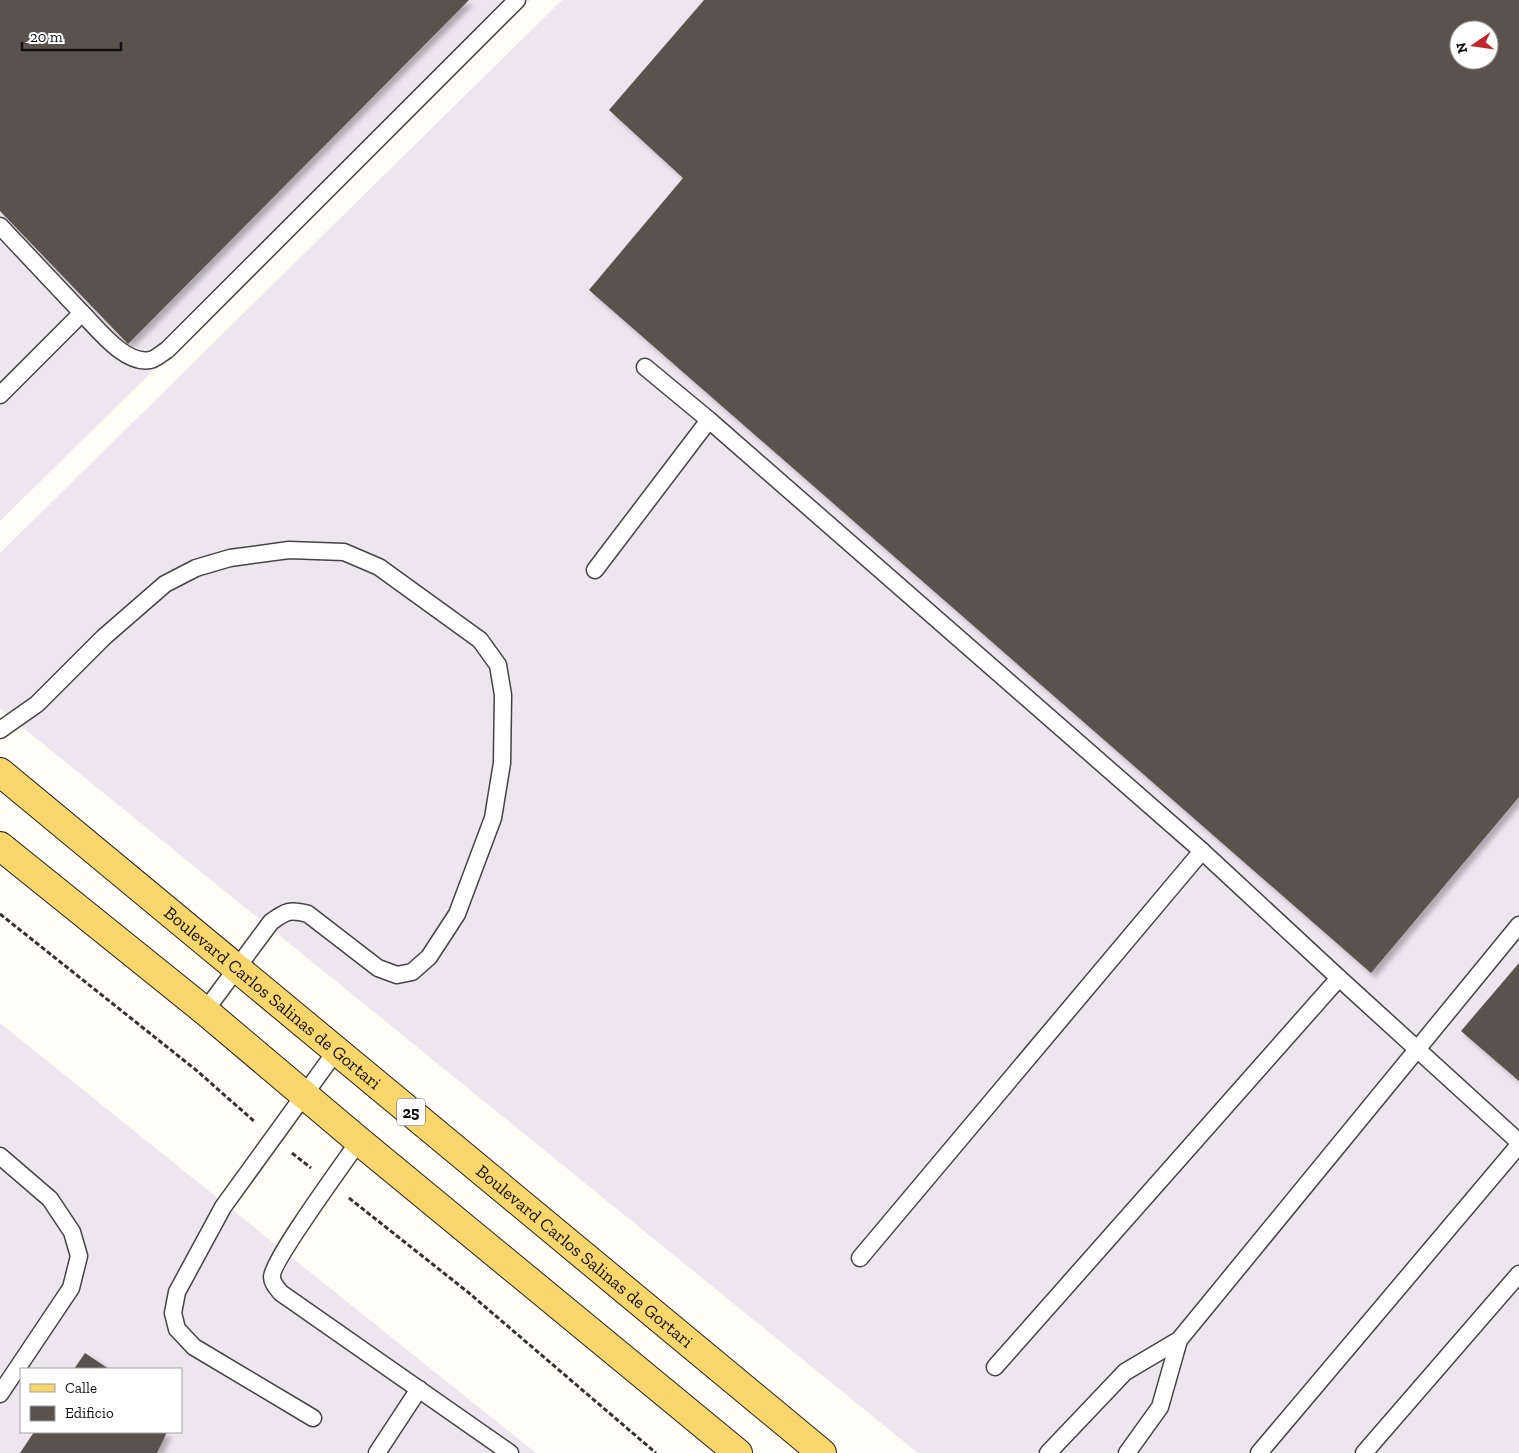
<svg xmlns="http://www.w3.org/2000/svg" width="1519" height="1453" font-family="'Zilla Slab',serif">
<style>
.industrial{fill:#eee6ef;fill-rule:evenodd}
.building{fill:#5a524d;fill-rule:evenodd;filter:url(#shadow)}
.lines{fill:none;stroke-linecap:round;stroke-linejoin:round}
.lane-casing{stroke:#444;stroke-width:19}
.primary-casing{stroke:#222;stroke-width:30}
.path{stroke:#333;stroke-width:3;stroke-dasharray:5 2.5;stroke-linecap:butt}
.lane{stroke:#fff;stroke-width:16}
.primary{stroke:#f9d66b;stroke-width:28}
.labels{text-anchor:middle;stroke-width:5;stroke-linejoin:round;paint-order:stroke}
.shield{fill:#fff;stroke:#585858;stroke-width:1}
.shield-label{font-size:16px;font-weight:bold;fill:#111}
.street-label{font-size:18px;fill:#111;stroke:#fff}
</style>
<defs>
<filter id="shadow"><feDropShadow dx="4.5" dy="4.5" stdDeviation="2.5" flood-color="#0004"/></filter>
</defs>
<rect width="100%" height="100%" fill="#fffdf5"/>
<!-- industrial -->
<g class="industrial">
<polygon points="0,0 530,0 0,521"/>
<path d="M 562,0 L 1519,0 L 1519,1453 L 918,1453 L 0,709 L 0,553 ZM 1459,30 L 1489,30 L 1489,60 L 1459,60 Z"/>
<path d="M 0,1023 L 220,1200 L 536,1453 L 0,1453 ZM 21,1369 L 181,1369 L 181,1432 L 21,1432 Z"/>
</g>
<!-- building -->
<g class="building">
<polygon points="0,0 469,0 128,344 0,211"/>
<path d="M 704,0 L 1519,0 L 1519,797 L 1371,973 L 589,290 L 683,178 L 609,110 ZM 1459,30 L 1489,30 L 1489,60 L 1459,60 Z"/>
<polygon points="1519,963 1519,1081 1461,1031"/>
<polygon points="85,1353 109,1369 74,1369"/>
<polygon points="34,1432 167,1432 157,1453 20,1453"/>
</g>
<g class="lines">
<defs>
<g id="lane">
<polyline points="0,226 82,313 0,395"/>
<path d="M 82,313 C 98,329 125,365 150,360 C 156,359 162,353 167,350 L 517,0"/>
<polyline points="645,367 709,420 1202,851 1339,978 1519,1142"/>
<polyline points="595,570 709,420"/>
<path d="M 0,730 L 37,704 L 104,637 L 165,584 L 196,568 L 230,558 L 289,550 L 344,552 L 379,567 L 480,640 L 498,665 L 503,695 L 502,763 L 493,818 L 457,914 L 429,957 L 412,972 L 397,975 L 378,968 L 308,914 C 290,909 286,911 271,922 L 205,1011"/>
<path d="M 359,1141 C 346,1160 271,1262 272,1277 C 272,1283 277,1288 281,1293 L 510,1453"/>
<polyline points="0,1156 50,1199 72,1232 79,1256 71,1288 0,1394"/>
<polyline points="860,1258 1202,851"/>
<polyline points="995,1367 1339,978"/>
<polyline points="313,1418 194,1347 177,1329 173,1313 177,1292 223,1207 336,1051"/>
<polyline points="377,1453 419,1389"/>
<polyline points="1048,1453 1125,1372 1179,1340 1519,925"/>
<polyline points="1127,1453 1160,1407 1179,1340"/>
<polyline points="1259,1453 1519,1145"/>
<polyline points="1364,1453 1519,1274"/>
</g>
<g id="primary">
<path id="s1" d="M 0,772 L 822,1453"/>
<polyline points="0,846 205,1011 359,1141 738,1453"/>
</g>
</defs>
<!-- lane casing -->
<use href="#lane" class="lane-casing"/>
<!-- primary casing -->
<use href="#primary" class="primary-casing"/>
<!-- path -->
<g class="path">
<polyline points="0,914 196,1070 255,1122"/>
<polyline points="292,1153 311,1168"/>
<polyline points="349,1198 469,1293 656,1453"/>
</g>
<!-- lane -->
<use href="#lane" class="lane"/>
<!-- primary -->
<use href="#primary" class="primary"/>
</g>
<g class="labels">
<!-- shield labels -->
<rect class="shield" x="397" y="1098.5" width="28" height="27" rx="4"/>
<g class="shield-label">
<text x="411" y="1118">25</text>
</g>
<!-- street labels -->
<g class="street-label">
<text dy="6" stroke="none"><textPath href="#s1" startOffset="354">Boulevard Carlos Salinas de Gortari</textPath></text>
<text dy="6" stroke="none"><textPath href="#s1" startOffset="759">Boulevard Carlos Salinas de Gortari</textPath></text>
</g>
</g>
<!-- legend -->
<rect x="20" y="1368" width="162" height="65" fill="#ffffff" stroke="#a0a0a0"/>
<rect x="30" y="1384" width="25" height="8" fill="#f9d66b" stroke="#a0a0a0"/>
<text x="65" y="1393" font-size="15" fill="#111111">Calle</text>
<rect x="30" y="1406" width="25" height="15" fill="#5a524d" stroke="#a0a0a0"/>
<text x="65" y="1418" font-size="15" fill="#111111">Edificio</text>
<!-- north arrow -->
<g transform="translate(1474 45) rotate(257)"><circle r="24" fill="#ffffff" stroke="#a0a0a0"/>
<path d="M0-4L9 19L0 12L-9 19Z" fill="#c4262e"/>
<text y="-8" font-size="14" font-weight="bold" text-anchor="middle" fill="#111111">N</text>
</g>
<!-- scale -->
<path d="M22 42v8h99v-8" fill="none" stroke="#111111" stroke-width="2.5"/>
<text x="30" y="42" font-size="15" fill="#111111" stroke="#ffffff" stroke-width="4" paint-order="stroke">20 m</text>
</svg>
